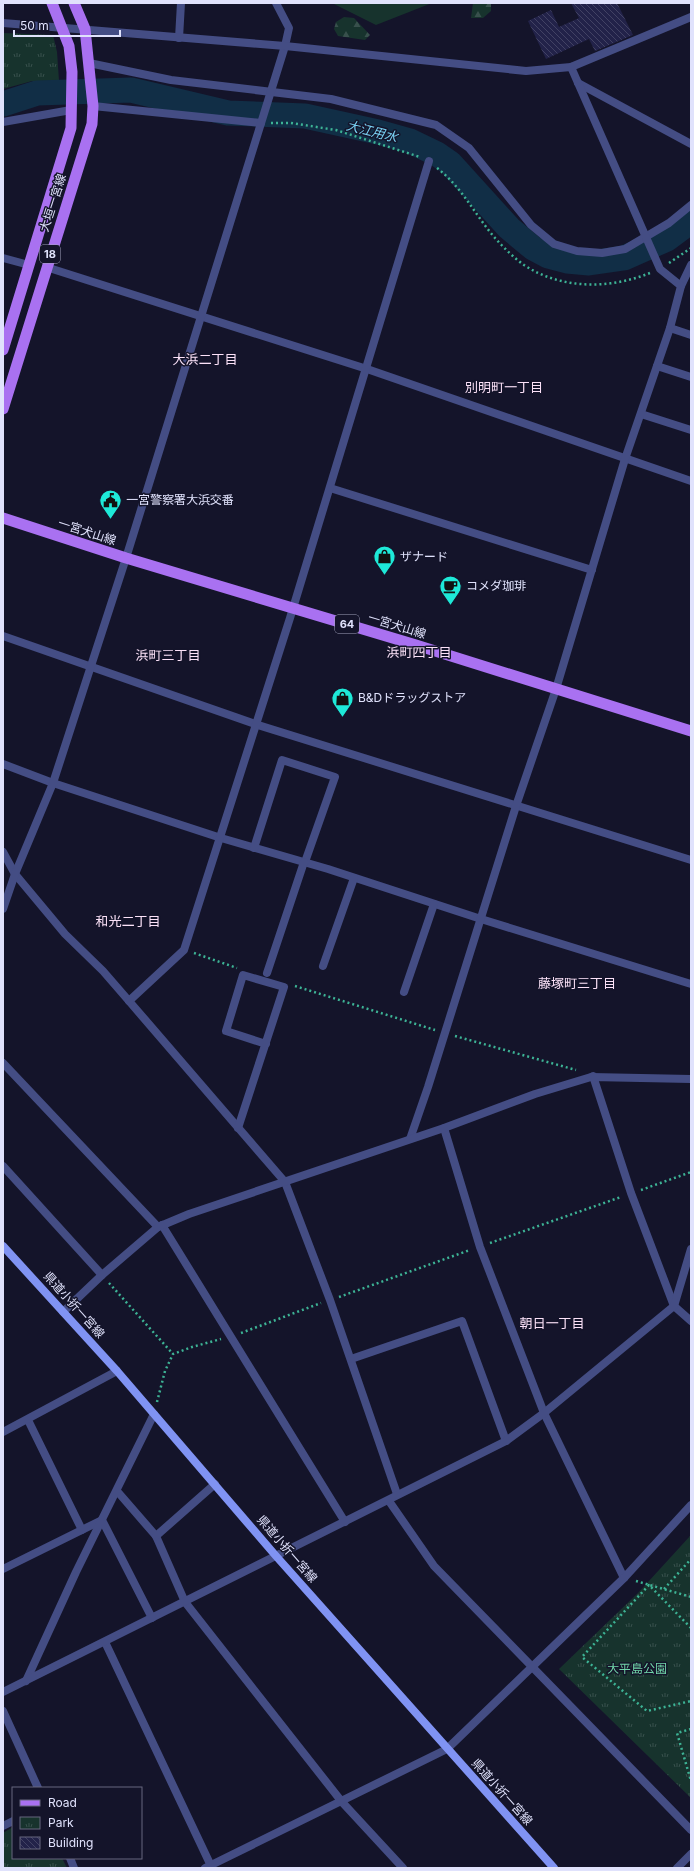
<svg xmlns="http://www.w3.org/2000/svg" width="694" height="1871" font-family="Inter,'Noto Sans JP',sans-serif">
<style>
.grass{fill:#17332d}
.forest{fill:url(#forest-firs)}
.park{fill:url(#park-tufts)}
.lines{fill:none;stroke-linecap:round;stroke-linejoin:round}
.river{stroke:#112e46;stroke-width:25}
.building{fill:url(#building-back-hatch)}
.path{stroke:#3db395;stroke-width:2.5;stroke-dasharray:2 3;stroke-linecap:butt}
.minor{stroke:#444d84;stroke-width:8}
.tertiary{stroke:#444d84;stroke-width:8}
.secondary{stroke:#8093f3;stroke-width:8}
.primary{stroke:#a971f1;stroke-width:11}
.labels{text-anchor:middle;stroke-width:3;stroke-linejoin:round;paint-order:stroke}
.shield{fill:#14142a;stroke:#a3a4bd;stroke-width:1}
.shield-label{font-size:11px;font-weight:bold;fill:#e0e2fc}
.street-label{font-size:12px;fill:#e0e2fc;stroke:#14142a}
.poi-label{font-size:12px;fill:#e0e2fc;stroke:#14142a;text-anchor:start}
.park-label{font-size:12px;fill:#71d7aa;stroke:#14142a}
.water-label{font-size:13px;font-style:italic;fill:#78d0f2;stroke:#14142a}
.neighbourhood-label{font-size:13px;fill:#fce2f8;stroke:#14142a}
</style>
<defs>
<pattern id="forest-firs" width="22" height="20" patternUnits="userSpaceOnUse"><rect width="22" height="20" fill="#17332d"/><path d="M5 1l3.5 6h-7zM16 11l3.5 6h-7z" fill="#38504c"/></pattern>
<pattern id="park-tufts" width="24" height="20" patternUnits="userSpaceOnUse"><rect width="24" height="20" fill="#17332d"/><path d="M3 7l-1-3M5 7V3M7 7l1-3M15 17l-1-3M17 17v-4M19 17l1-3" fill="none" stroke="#38504c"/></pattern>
<pattern id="building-back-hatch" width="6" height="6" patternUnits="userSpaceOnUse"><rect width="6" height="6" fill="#222249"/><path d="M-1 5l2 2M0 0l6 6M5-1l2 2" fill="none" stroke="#424264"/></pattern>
</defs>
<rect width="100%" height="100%" fill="#14142a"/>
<!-- grass -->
<polygon class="grass" points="332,3 432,3 376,25"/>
<!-- forest -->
<g class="forest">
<polygon points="473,3 491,3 491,11 483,18 471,18"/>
<polygon points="344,17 354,18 370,35 365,40 338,36 334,29 336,22"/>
</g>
<!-- park -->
<g class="park">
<polygon points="3,33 53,35 57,52 59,81 32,81 3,89"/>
<polygon points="691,1535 691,1798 559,1669 638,1593"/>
<polygon points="13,1827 13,1858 62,1858 67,1868 3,1868 3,1833"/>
</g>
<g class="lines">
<!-- river -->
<polyline class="river" points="3,104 37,93 131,90 228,113 305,116 378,132 410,141 437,154 450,163 509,228 533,248 548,256 567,261 589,263 624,258 667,239 691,221"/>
</g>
<!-- building -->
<polygon class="building" points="571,3 617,3 633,35 595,51 589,39 546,59 528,21 551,10 559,27 579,18"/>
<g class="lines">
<!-- path -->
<g class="path">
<polyline points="271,123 291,123 336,130 420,157"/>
<path d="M 437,168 C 462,187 475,215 495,238 C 504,248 514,258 524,265 C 562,290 610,289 650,273"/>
<polyline points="669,263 691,248"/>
<polyline points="194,953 237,968"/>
<polyline points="295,986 435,1030"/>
<polyline points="455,1036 576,1070"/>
<polyline points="641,1190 691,1172"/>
<polyline points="490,1243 621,1197"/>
<polyline points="109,1283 173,1354"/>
<polyline points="339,1297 470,1250"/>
<polyline points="241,1333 321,1303"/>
<polyline points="157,1402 165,1371 173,1354 192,1347 221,1339"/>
<polyline points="636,1581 691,1597"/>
<polyline points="664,1589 691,1559"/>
<polyline points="691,1628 649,1585 582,1657 647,1711 691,1701"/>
<polyline points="691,1729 677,1733 691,1781"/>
</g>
<!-- minor -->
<g class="minor">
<polyline points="179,38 181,3"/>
<polyline points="89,63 171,80 331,99 436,125 469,148 531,225 554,244 577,251 602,253 625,249 669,223 691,205"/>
<polyline points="578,83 691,144"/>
<polyline points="93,106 261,123"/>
<polyline points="3,122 71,110"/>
<polyline points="3,258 29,265"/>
<polyline points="46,267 367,369 691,481"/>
<polyline points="681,286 691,265"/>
<polyline points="670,328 691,335"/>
<polyline points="657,366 691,377"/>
<polyline points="641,414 691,430"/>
<polyline points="330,488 592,570"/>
<polyline points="3,636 255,724 691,860"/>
<polyline points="3,764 53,783 221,838 328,869 481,919 691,984"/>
<polyline points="254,848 282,760 335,777 305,862"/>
<polyline points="3,852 15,874 65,934 103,971 129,1001 285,1182 330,1300 397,1494"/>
<polyline points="3,909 15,874 53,783 126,558 285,46 289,28 276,3"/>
<polyline points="323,966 354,878"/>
<polyline points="267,973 304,862"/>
<polyline points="404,992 434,904"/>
<polyline points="129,1001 184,950 290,618 429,161"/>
<polyline points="3,1063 158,1227"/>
<polyline points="593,1076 631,1193 674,1306 691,1321"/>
<polyline points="238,1128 284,987 243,975 226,1031 266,1044"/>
<polyline points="444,1128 480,1247 544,1413 624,1578"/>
<polyline points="410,1139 428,1087 516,806 556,689 625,459 670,328 681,286 660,269 571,67"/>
<polyline points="3,1166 102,1275"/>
<polyline points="162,1225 345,1522"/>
<polyline points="63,1312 102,1275 158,1227 189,1214 444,1128 535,1094 591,1077 691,1079"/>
<polyline points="351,1359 462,1321 506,1441"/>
<polyline points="28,1420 82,1530"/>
<polyline points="3,1432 117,1371"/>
<polyline points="117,1491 156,1536 185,1602 342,1802 403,1868"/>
<polyline points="389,1501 434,1566 691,1830"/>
<polyline points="156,1536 215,1484"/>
<polyline points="3,1569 102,1520 152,1618"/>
<polyline points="105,1642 212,1868"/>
<polyline points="26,1681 76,1572 154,1414"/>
<polyline points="3,1692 506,1441 544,1413 674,1306 691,1249"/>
<polyline points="3,1711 38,1788"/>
<polyline points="3,1826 13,1821"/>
<polyline points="70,1858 74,1868"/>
<polyline points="205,1868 447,1749 624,1578 691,1505"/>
<polyline points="677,1868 691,1854"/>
</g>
<!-- tertiary -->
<polyline class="tertiary" points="3,23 285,46 526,71 571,67 691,17"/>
<!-- secondary -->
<polyline class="secondary" points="3,1246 117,1371 276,1556 554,1868"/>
<!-- primary -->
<g class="primary">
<polyline points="3,350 71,128 72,72 69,46 52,3"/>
<polyline points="3,409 92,124 93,106 85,29 74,3"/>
<polyline points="3,518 126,558 416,645 691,731"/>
</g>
</g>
<!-- icons -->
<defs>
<symbol id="civic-pin" viewBox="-11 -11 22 30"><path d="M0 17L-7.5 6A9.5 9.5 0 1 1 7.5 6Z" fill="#1ee9d8" stroke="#14142a"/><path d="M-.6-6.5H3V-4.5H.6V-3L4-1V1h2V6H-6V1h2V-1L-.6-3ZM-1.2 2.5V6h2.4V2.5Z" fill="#111"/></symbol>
<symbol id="shop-pin" viewBox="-11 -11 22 30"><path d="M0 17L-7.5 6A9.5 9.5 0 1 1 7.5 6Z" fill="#1ee9d8" stroke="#14142a"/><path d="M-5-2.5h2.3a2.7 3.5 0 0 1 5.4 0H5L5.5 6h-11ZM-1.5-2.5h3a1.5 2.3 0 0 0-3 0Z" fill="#111"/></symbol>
<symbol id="cafe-pin" viewBox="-11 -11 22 30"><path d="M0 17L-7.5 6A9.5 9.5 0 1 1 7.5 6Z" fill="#1ee9d8" stroke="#14142a"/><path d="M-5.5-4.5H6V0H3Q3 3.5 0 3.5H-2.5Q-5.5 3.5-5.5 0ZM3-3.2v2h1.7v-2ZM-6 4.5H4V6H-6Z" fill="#111"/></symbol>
</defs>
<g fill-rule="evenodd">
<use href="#civic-pin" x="98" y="488" width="25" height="34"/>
<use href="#shop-pin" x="372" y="544" width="25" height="34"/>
<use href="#cafe-pin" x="438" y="574" width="25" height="34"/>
<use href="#shop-pin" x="330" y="686" width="25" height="34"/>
</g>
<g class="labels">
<!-- shield labels -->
<g class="shield">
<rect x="40" y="245" width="20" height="18" rx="3"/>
<rect x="335" y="615" width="24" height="18" rx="3"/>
</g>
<g class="shield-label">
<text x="50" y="258">18</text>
<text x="347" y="628">64</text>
</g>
<!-- street labels -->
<g class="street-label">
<text transform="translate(53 203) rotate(-72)" y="4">大垣一宮線</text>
<text transform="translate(87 532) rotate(18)" y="4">一宮犬山線</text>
<text transform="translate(397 626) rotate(17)" y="4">一宮犬山線</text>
<text transform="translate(74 1305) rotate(48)" y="4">県道小折一宮線</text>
<text transform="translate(287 1549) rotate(49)" y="4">県道小折一宮線</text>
<text transform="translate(502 1792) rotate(48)" y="4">県道小折一宮線</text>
</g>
<!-- poi labels -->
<g class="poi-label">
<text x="126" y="504">一宮警察署大浜交番</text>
<text x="400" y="561">ザナード</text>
<text x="466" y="590">コメダ珈琲</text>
<text x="358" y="702">B&amp;Dドラッグストア</text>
</g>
<!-- park labels -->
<g class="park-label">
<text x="637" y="1673">大平島公園</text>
</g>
<!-- water labels -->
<g class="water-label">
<text transform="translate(372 131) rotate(14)" y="5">大江用水</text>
</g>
<!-- neighbourhood labels -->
<g class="neighbourhood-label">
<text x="205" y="364">大浜二丁目</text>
<text x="504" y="392">別明町一丁目</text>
<text x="419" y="657">浜町四丁目</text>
<text x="168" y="660">浜町三丁目</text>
<text x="128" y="926">和光二丁目</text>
<text x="577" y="988">藤塚町三丁目</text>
<text x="552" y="1328">朝日一丁目</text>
</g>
</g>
<!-- border -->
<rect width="694" height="1871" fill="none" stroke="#e0e2fc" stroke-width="8"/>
<!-- legend -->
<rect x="12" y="1787" width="130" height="72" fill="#14142a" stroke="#66667e"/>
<rect x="20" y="1800" width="20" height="6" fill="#a971f1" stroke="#66667e"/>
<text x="48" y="1807" font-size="12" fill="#e0e2fc">Road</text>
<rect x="20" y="1817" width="20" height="12" fill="url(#park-tufts)" stroke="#66667e"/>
<text x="48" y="1827" font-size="12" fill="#e0e2fc">Park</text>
<rect x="20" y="1837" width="20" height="12" fill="url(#building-back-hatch)" stroke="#66667e"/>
<text x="48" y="1847" font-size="12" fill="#e0e2fc">Building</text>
<!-- scale -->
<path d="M14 30v6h106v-6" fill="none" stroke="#e0e2fc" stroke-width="2"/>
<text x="20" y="30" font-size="12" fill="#e0e2fc" stroke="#14142a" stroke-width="3" paint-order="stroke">50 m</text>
</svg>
